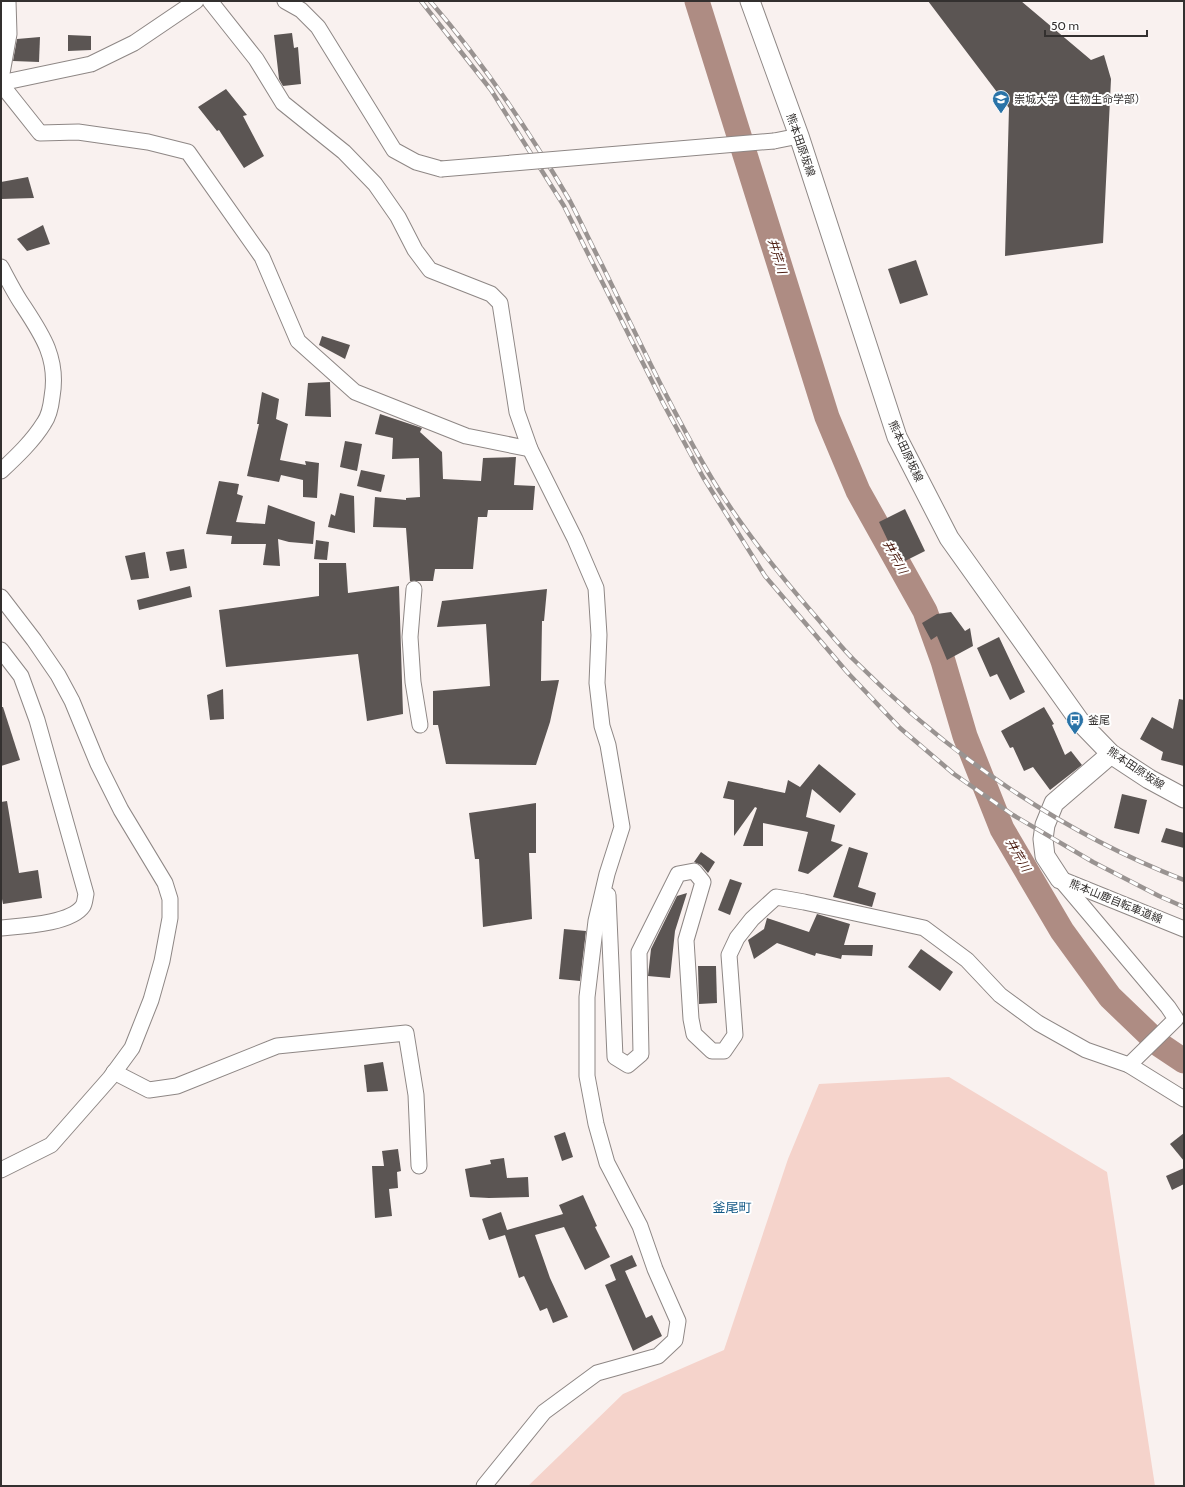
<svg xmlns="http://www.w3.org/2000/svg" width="1185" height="1487" font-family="Cabin,'Noto Sans JP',sans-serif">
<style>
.green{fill:#f5d3cb}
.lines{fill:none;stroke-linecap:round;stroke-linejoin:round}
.river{stroke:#ae8c83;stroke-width:25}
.building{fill:#5b5553}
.minor-casing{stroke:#8e8785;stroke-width:17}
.major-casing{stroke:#8e8785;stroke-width:21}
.minor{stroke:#fff;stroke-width:15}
.major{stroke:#fff;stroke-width:19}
.rail-casing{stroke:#999391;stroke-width:4.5}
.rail{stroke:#fff;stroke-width:3;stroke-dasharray:9;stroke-linecap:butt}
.minor-bridge-casing{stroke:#8e8785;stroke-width:17;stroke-linecap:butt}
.minor-bridge{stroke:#fff;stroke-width:15}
.labels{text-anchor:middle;stroke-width:4;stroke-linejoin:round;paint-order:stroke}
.poi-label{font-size:11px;fill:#33302f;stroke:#fff;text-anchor:start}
.street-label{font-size:11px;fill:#33302f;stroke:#fff}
.water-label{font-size:12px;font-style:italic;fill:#4d1e13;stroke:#fff}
.quarter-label{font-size:13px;fill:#105785;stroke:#fff}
</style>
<rect width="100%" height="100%" fill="#f9f1ef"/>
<!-- green -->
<polygon class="green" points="949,1077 1107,1172 1155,1486 528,1486 623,1394 724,1350 788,1159 819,1084"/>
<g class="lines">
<!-- river -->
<polyline class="river" points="697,1 827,417 858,491 925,611 943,661 965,736 1002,829 1062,931 1110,997 1160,1045 1184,1061"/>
</g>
<!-- building -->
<g class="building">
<polygon points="928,1 1021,1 1091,60 1104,55 1111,79 1103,243 1005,256 1009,108"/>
<polygon points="292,33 294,48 298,47 301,84 283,86 279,79 274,35"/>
<polygon points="68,35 91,36 91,50 68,51"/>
<polygon points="40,37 39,62 13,61 17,39"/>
<polygon points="226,89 247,115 243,116 264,156 244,168 219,130 217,131 198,107"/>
<polygon points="28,177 34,198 1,199 1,182"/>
<polygon points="43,225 50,244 27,251 17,239"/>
<polygon points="916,260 928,295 900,304 888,269"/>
<polygon points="322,336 350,345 345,359 319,345"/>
<polygon points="330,382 331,417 305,416 308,383"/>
<polygon points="262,392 279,399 276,419 288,424 280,460 306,465 305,461 319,463 317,498 303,497 303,480 281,475 279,482 247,476 259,424 257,424"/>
<polygon points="380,414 422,428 420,432 442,452 443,479 481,481 483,458 516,457 514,485 535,486 533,510 488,510 487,517 478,517 473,569 435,569 433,581 410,581 406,528 373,527 375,497 406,500 406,498 420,497 419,458 392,459 393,438 375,434"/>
<polygon points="345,441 362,444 357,471 340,467"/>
<polygon points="361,470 385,475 381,492 357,486"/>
<polygon points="219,481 239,484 237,494 243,496 236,522 265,524 268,505 315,522 313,544 289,542 278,539 280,566 263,565 266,544 231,544 232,536 206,534"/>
<polygon points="340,493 354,496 355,533 328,527 331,514 335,516"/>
<polygon points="905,509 925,551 899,564 879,522"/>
<polygon points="316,540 329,542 327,560 314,559"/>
<polygon points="184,549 187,568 170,571 166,552"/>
<polygon points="145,552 149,578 131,580 125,556"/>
<polygon points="319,563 346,563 348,593 399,586 403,714 367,721 358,654 226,667 219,610 319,596"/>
<polygon points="190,586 192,597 139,610 137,600"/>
<polygon points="547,589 544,621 542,621 541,681 559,680 550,722 536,765 446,764 438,725 433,725 433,691 490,686 486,624 437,627 442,601"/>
<polygon points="951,612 965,631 970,628 973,646 947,660 937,636 931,640 922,623 937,614"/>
<polygon points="999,637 1025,692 1010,700 997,674 990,677 977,648"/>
<polygon points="223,689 224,719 210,720 207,695"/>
<polygon points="1179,699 1184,700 1184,766 1161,760 1163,752 1140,739 1152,717 1173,729"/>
<polygon points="1,707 3,707 20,760 1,766"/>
<polygon points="1044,707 1054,724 1052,725 1065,755 1071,751 1082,765 1050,790 1033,767 1024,771 1013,747 1010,748 1001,731"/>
<polygon points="819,764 856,794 840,813 812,789 806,817 835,825 831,841 843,845 808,874 798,871 808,832 763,823 763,846 743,846 757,808 755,807 734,836 734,800 723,798 728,781 785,793 788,780 800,787"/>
<polygon points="1122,794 1147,800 1139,834 1114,828"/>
<polygon points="7,801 19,873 38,870 42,898 3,904 1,894 1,802"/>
<polygon points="536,803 536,853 529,853 532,919 483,927 479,859 475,859 469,813"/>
<polygon points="1166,828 1184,833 1184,848 1161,842"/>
<polygon points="849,847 868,853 858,887 876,893 872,907 833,897"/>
<polygon points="701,852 715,862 708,873 701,865 694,862"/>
<polygon points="730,879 742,883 730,915 718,910"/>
<polygon points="687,893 675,931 670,978 648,976 651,949 677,896"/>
<polygon points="817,914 850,924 844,945 873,945 872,956 842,955 841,959 816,953 815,956 777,943 754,959 748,940 764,929 767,918 809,932"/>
<polygon points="564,929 586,931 580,981 559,979"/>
<polygon points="921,949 953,972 940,991 908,967"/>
<polygon points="698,966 716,966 717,1003 699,1004"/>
<polygon points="383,1062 388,1091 367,1092 364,1065"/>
<polygon points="565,1132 573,1157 562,1161 554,1136"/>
<polygon points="1184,1133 1184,1161 1170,1144"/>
<polygon points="398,1149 401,1171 397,1172 398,1188 389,1189 392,1216 375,1218 372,1166 384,1166 382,1151"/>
<polygon points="504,1158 507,1178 528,1177 529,1197 489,1198 470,1197 465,1169 491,1164 490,1160"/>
<polygon points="1184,1168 1184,1184 1172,1190 1166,1176"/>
<polygon points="583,1195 597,1226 595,1227 610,1257 585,1270 564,1227 535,1235 550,1278 568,1317 553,1323 547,1308 540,1311 524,1276 519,1278 505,1235 489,1240 482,1219 501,1212 507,1230 563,1214 559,1205"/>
<polygon points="632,1255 637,1266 625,1271 646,1318 652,1315 662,1336 633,1351 605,1285 616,1280 610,1265"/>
</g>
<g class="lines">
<defs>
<g id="minor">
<polyline points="210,1 256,59 283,103 344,152 375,184 398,217 415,250 430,270 491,294 500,303 517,412 530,449 575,539 596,588 599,635 597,683 602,726 608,745 622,827 607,874 596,921 587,997 587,1076 596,1124 607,1163 640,1226 655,1269 678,1321 675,1340 658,1356 597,1373 544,1412 484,1486"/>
<polyline points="285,1 301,10 318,27 394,150 416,162 441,169"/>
<polyline points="1,79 9,34 8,1"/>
<polyline points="1,83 91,64 134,43 196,1"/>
<polyline points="1,84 40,133 78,132 148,142 188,152 262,257 298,341 355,392 466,436 530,449"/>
<polyline points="774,141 799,136"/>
<path d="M 1,267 C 7,278 13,290 20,301 C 41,333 59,357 52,397 C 51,406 49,416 44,423 C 33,441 16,457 1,471"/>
<polyline points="414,589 410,637 413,682 420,725"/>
<polyline points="1,597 34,640 58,675 72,701 98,764 121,810 165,883 170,899 170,918 162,961 151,1000 132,1048 110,1078 51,1145 1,1170"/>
<path d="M 1,650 L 21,676 L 37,720 L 86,894 C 85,898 85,903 83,906 C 71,924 21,926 1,928"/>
<polyline points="1060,879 1168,1007 1176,1019 1129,1065"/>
<polyline points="1063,880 1184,929"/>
<polyline points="608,895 615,1057 628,1065 641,1054 639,952 678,874 694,871 703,882 686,940 691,1019 694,1034 712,1051 724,1051 735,1035 729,955 737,938 752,919 776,897 804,902 924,928 967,960 1000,995 1038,1023 1086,1050 1129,1065 1184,1099"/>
<polyline points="114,1072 149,1090 177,1086 277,1046 406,1033 416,1095 419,1166"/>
</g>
<g id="major">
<polyline points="750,1 799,136 897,437 949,538 1081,723 1111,754 1149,779 1184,798"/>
<polyline points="1060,879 1045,856 1043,839 1045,825 1054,803 1111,754"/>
</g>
</defs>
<!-- minor casing -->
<use href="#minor" class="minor-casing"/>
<!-- major casing -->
<use href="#major" class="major-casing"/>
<!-- minor -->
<use href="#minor" class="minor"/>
<!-- major -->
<use href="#major" class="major"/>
<defs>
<g id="rail">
<polyline points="421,1 491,90 564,206 663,403 703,477 765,576 847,672 900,728 954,774 1013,815 1093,862 1159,896 1184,907"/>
<path d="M 430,1 C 483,62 529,131 570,201 C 581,222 591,244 602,265 C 636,334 669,405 708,472 C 737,522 773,567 811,611 C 825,627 839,645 854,660 C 948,754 1060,832 1184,880"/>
</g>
</defs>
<!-- rail casing -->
<use href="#rail" class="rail-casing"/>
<!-- rail -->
<use href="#rail" class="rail"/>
<defs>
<polyline id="minor-bridge" points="441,169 774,141"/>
</defs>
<!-- minor-bridge casing -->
<use href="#minor-bridge" class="minor-bridge-casing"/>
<!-- minor-bridge -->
<use href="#minor-bridge" class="minor-bridge"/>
</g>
<!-- icons -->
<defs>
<symbol id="university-pin" viewBox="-11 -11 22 30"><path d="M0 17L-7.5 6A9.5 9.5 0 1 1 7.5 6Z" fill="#2a73a7" stroke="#fff"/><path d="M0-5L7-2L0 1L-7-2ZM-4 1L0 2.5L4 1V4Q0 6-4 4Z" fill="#fff"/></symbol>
<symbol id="bus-pin" viewBox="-11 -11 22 30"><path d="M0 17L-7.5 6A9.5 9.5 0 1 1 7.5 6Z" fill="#2a73a7" stroke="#fff"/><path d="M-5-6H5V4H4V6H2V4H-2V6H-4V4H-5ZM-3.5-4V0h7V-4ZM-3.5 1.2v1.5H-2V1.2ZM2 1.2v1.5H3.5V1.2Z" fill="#fff"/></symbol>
</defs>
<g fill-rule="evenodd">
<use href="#university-pin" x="991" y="89" width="20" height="27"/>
<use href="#bus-pin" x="1065" y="710" width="20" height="27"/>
</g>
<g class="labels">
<!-- poi labels -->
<g class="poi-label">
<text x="1014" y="103">崇城大学（生物生命学部）</text>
<text x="1088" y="724">釜尾</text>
</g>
<!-- street labels -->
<g class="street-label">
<text transform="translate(801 145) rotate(71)" y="4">熊本田原坂線</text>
<text transform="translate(906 451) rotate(65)" y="4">熊本田原坂線</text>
<text transform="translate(1136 768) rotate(34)" y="4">熊本田原坂線</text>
<text transform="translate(1116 901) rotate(22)" y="4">熊本山鹿自転車道線</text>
</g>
<!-- water labels -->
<g class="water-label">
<text transform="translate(777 256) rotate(73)" y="4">井芹川</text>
<text transform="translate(895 557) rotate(61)" y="4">井芹川</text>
<text transform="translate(1018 855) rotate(60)" y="4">井芹川</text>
</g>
<!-- quarter labels -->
<g class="quarter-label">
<text x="732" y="1212">釜尾町</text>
</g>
</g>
<!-- border -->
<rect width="1185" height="1487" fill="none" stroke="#33302f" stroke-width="4"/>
<!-- scale -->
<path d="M1045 30v6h102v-6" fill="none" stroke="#33302f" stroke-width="2"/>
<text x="1051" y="30" font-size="12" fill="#33302f" stroke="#ffffff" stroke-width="3" paint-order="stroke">50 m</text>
</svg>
